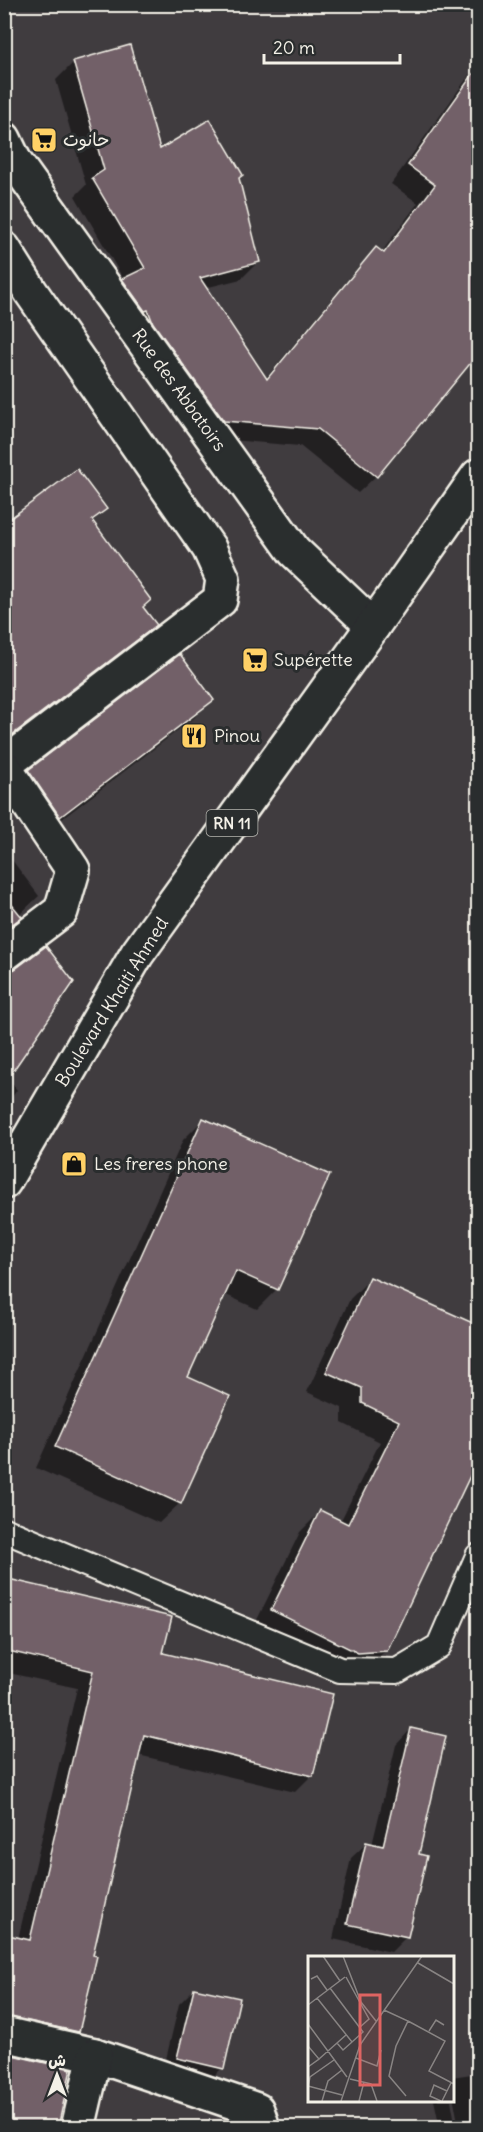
<svg xmlns="http://www.w3.org/2000/svg" width="483" height="2132" font-family="Delius,'Playpen Sans Arabic',sans-serif">
<style>
.shadow{fill:#0007}
.building{fill:#726068;stroke:#f4f1e8;stroke-width:1.5}
.lines{fill:none;stroke-linecap:round;stroke-linejoin:round}
.service-casing{stroke:#f4f1e8;stroke-width:28}
.minor-casing{stroke:#f4f1e8;stroke-width:38}
.trunk-casing{stroke:#f4f1e8;stroke-width:38}
.service{stroke:#2a2d2e;stroke-width:24}
.minor{stroke:#2a2d2e;stroke-width:33}
.trunk{stroke:#2a2d2e;stroke-width:33}
.labels{text-anchor:middle;stroke-width:6;stroke-linejoin:round;paint-order:stroke}
.shield{fill:#2a2d2e;stroke:#b7b6b0;stroke-width:1.5}
.shield-label{font-size:16px;font-weight:bold;fill:#f4f1e8}
.poi-label{font-size:18px;fill:#f4f1e8;stroke:#2a2d2e;text-anchor:start}
.street-label{font-size:18px;fill:#f4f1e8;stroke:#2a2d2e}
.inset-road{fill:none;stroke:#888483;stroke-width:1.5}
.view{fill:#df6462;fill-opacity:0.15;stroke:#df6462;stroke-width:3}
.inset-edge{fill:none;stroke:#f4f1e8;stroke-width:3}
</style>
<rect width="100%" height="100%" fill="#403c3f"/>
<filter id="ink" filterUnits="userSpaceOnUse"><feTurbulence type="fractalNoise" baseFrequency=".0167" numOctaves="2"/><feDisplacementMap in="SourceGraphic" scale="12" xChannelSelector="R" yChannelSelector="G"/><feConvolveMatrix kernelMatrix="1 2 1 2 8 2 1 2 1" color-interpolation-filters="sRGB"/></filter>
<g filter="url(#ink)">
<!-- shadow -->
<g class="shadow">
<polygon points="129,46 159,151 237,179 259,261 241,279 205,288 265,379 359,266 377,249 381,253 418,203 391,184 478,63 478,286 458,316 478,332 478,352 376,476 358,493 300,446 206,438 105,298 124,280 75,196 86,185 56,80 73,63"/>
<polygon points="105,509 91,523 142,608 155,625 138,642 4,743 4,525"/>
<polygon points="212,699 194,718 41,835 11,790 29,771"/>
<polygon points="12,860 39,896 19,915 20,917 4,932 4,866"/>
<polygon points="4,974 7,1077 17,1090 4,1108"/>
<polygon points="203,1120 277,1289 257,1309 224,1294 186,1378 180,1503 159,1523 36,1468 183,1140"/>
<polygon points="370,1279 473,1325 478,1405 478,1456 386,1650 365,1671 252,1630 300,1532 320,1512 340,1522 380,1442 342,1423 342,1408 307,1392 350,1299"/>
<polygon points="4,1579 162,1654 312,1775 295,1792 138,1755 91,1956 78,2031 60,2049 4,2036 4,1936 18,1939 77,1688 4,1672"/>
<polygon points="411,1729 417,1855 425,1857 406,1937 391,1952 333,1939 351,1858 367,1843 372,1845 396,1745"/>
<polygon points="194,1989 222,2068 207,2083 163,2072 179,2004"/>
<polygon points="4,2055 69,2070 56,2128 4,2128"/>
<polygon points="478,2073 478,2128 459,2128 452,2090 452,2077"/>
<polygon points="434,2100 451,2100 456,2128 440,2128"/>
</g>
<!-- building -->
<g class="building">
<polygon points="130,45 160,149 210,119 243,175 239,178 260,262 200,278 267,379 376,247 384,253 435,185 408,165 478,67 478,354 377,477 318,429 224,421 153,323 148,310 145,311 122,279 145,268 92,178 104,170 73,61"/>
<polygon points="77,469 107,509 92,520 151,600 143,607 157,625 4,741 4,523"/>
<polygon points="180,654 214,700 60,817 28,770"/>
<polygon points="4,895 22,917 4,930"/>
<polygon points="46,946 74,982 4,1084 4,972 15,969"/>
<polygon points="203,1118 330,1175 278,1290 236,1271 188,1377 230,1396 181,1504 55,1447"/>
<polygon points="370,1277 475,1324 478,1381 478,1459 387,1651 358,1653 271,1610 320,1510 348,1524 399,1421 362,1403 362,1388 326,1372"/>
<polygon points="4,1578 172,1617 163,1653 333,1694 313,1776 144,1735 93,1955 97,1956 79,2032 4,2016 4,1934 30,1940 93,1671 4,1650"/>
<polygon points="411,1728 446,1736 419,1854 427,1856 408,1937 347,1924 366,1842 383,1846"/>
<polygon points="194,1988 240,1998 224,2069 177,2058"/>
<polygon points="4,2053 71,2069 58,2127 4,2127"/>
</g>
<g class="lines">
<defs>
<polyline id="service" points="4,1530 340,1670 397,1671 439,1646 478,1556"/>
<g id="minor">
<polyline points="4,139 15,162 294,551 373,626"/>
<polyline points="4,249 31,292 209,548 223,579 220,600 4,765"/>
<polyline points="4,767 73,870 61,911 4,954"/>
<polyline points="4,2034 95,2055 257,2110 263,2128"/>
<polyline points="78,2128 95,2055"/>
</g>
<polyline id="trunk" points="4,1182 137,954 373,626 478,476"/>
</defs>
<!-- service casing -->
<use href="#service" class="service-casing"/>
<!-- minor casing -->
<use href="#minor" class="minor-casing"/>
<!-- trunk casing -->
<use href="#trunk" class="trunk-casing"/>
<!-- service -->
<use href="#service" class="service"/>
<!-- minor -->
<use href="#minor" class="minor"/>
<!-- trunk -->
<use href="#trunk" class="trunk"/>
</g>
</g>
<!-- icons -->
<defs>
<symbol id="supermarket-square" viewBox="-11 -11 22 22"><rect x="-9" y="-9" width="18" height="18" rx="4" fill="#ffd166" stroke="#2a2d2e"/><path d="M-6-5.5h2.5l.6 2H6L4.5 2H-2.5L-4.4-4H-6ZM-1.5 3.2a1.3 1.3 0 1 0 .1 0ZM3 3.2a1.3 1.3 0 1 0 .1 0Z" fill="#111"/></symbol>
<symbol id="restaurant-square" viewBox="-11 -11 22 22"><rect x="-9" y="-9" width="18" height="18" rx="4" fill="#ffd166" stroke="#2a2d2e"/><path d="M-5-6h1v4h1v-4h1v4h1v-4h1v5L-1.5 .5V6h-2V.5L-5-1ZM5-6V6H3V1.5H1.5Q1.5-4 5-6Z" fill="#111"/></symbol>
<symbol id="shop-square" viewBox="-11 -11 22 22"><rect x="-9" y="-9" width="18" height="18" rx="4" fill="#ffd166" stroke="#2a2d2e"/><path d="M-5-2.5h2.3a2.7 3.5 0 0 1 5.4 0H5L5.5 6h-11ZM-1.5-2.5h3a1.5 2.3 0 0 0-3 0Z" fill="#111"/></symbol>
</defs>
<g fill-rule="evenodd">
<use href="#supermarket-square" x="29" y="125" width="30" height="30"/>
<use href="#supermarket-square" x="240" y="645" width="30" height="30"/>
<use href="#restaurant-square" x="179" y="721" width="30" height="30"/>
<use href="#shop-square" x="59" y="1149" width="30" height="30"/>
</g>
<g class="labels">
<!-- shield labels -->
<rect class="shield" x="206.5" y="810" width="51" height="26" rx="4.5"/>
<g class="shield-label">
<text x="232" y="829">RN 11</text>
</g>
<!-- poi labels -->
<g class="poi-label">
<text x="63" y="146">حانوت</text>
<text x="274" y="666">Supérette</text>
<text x="214" y="742">Pinou</text>
<text x="94" y="1170">Les freres phone</text>
</g>
<!-- street labels -->
<g class="street-label">
<text transform="translate(179 390) rotate(54)" y="6">Rue des Abbatoirs</text>
<text transform="translate(112 1002) rotate(-58)" y="6">Boulevard Khaiti Ahmed</text>
</g>
</g>
<!-- overview -->
<g transform="translate(308 1956)">
<rect width="146" height="146" fill="#403c3f"/>
<path class="inset-road" d="M 15,0 L 32,25M 35,0 L 53,46 L 68,65M 110,7 L 146,28M 38,21 L 61,63 L 52,71M 3,23 L 9,20 L 19,34M 9,42 L 44,86 L 55,76 L 22,32M 0,49 L 37,21M 76,54 L 100,65 L 88,90 L 81,120 L 98,140M 100,65 L 137,85 L 121,115 L 146,128M 0,68 L 39,121M 121,75 L 128,64 L 136,69M 29,87 L 35,94 L 44,86M 0,90 L 11,103 L 0,111M 48,102 L 69,110 L 73,94M 11,103 L 38,79M 42,123 L 63,128 L 69,145M 0,130 L 34,139M 0,131 L 2,121 L 26,104M 14,145 L 20,125 L 34,114M 33,145 L 52,89 L 114,0M 51,145 L 56,126M 133,145 L 122,140 L 126,129 L 139,135M 134,145 L 143,127"/>
<path class="view" d="M 52,39 L 72,39 L 72,129 L 52,129 Z"/>
<rect width="146" height="146" class="inset-edge"/>
</g>
<!-- margin -->
<rect width="483" height="2132" fill="none" stroke="#2a2d2e" stroke-width="24"/>
<rect x="12" y="12" width="459" height="2108" fill="none" stroke="#f4f1e8" stroke-width="2" filter="url(#ink)"/>
<!-- north arrow -->
<g transform="translate(57 2075)" stroke="#2a2d2e" stroke-width="4.5" paint-order="stroke">
<path d="M0-4.5L10 22L0 15L-10 22Z" fill="#f4f1e8"/>
<text y="-9" font-size="16" font-weight="bold" text-anchor="middle" fill="#f4f1e8">ش</text>
</g>
<!-- scale -->
<path d="M264 54v9h136v-9" fill="none" stroke="#f4f1e8" stroke-width="3"/>
<text x="273" y="54" font-size="18" fill="#f4f1e8" stroke="#2a2d2e" stroke-width="4.5" paint-order="stroke">20 m</text>
</svg>
